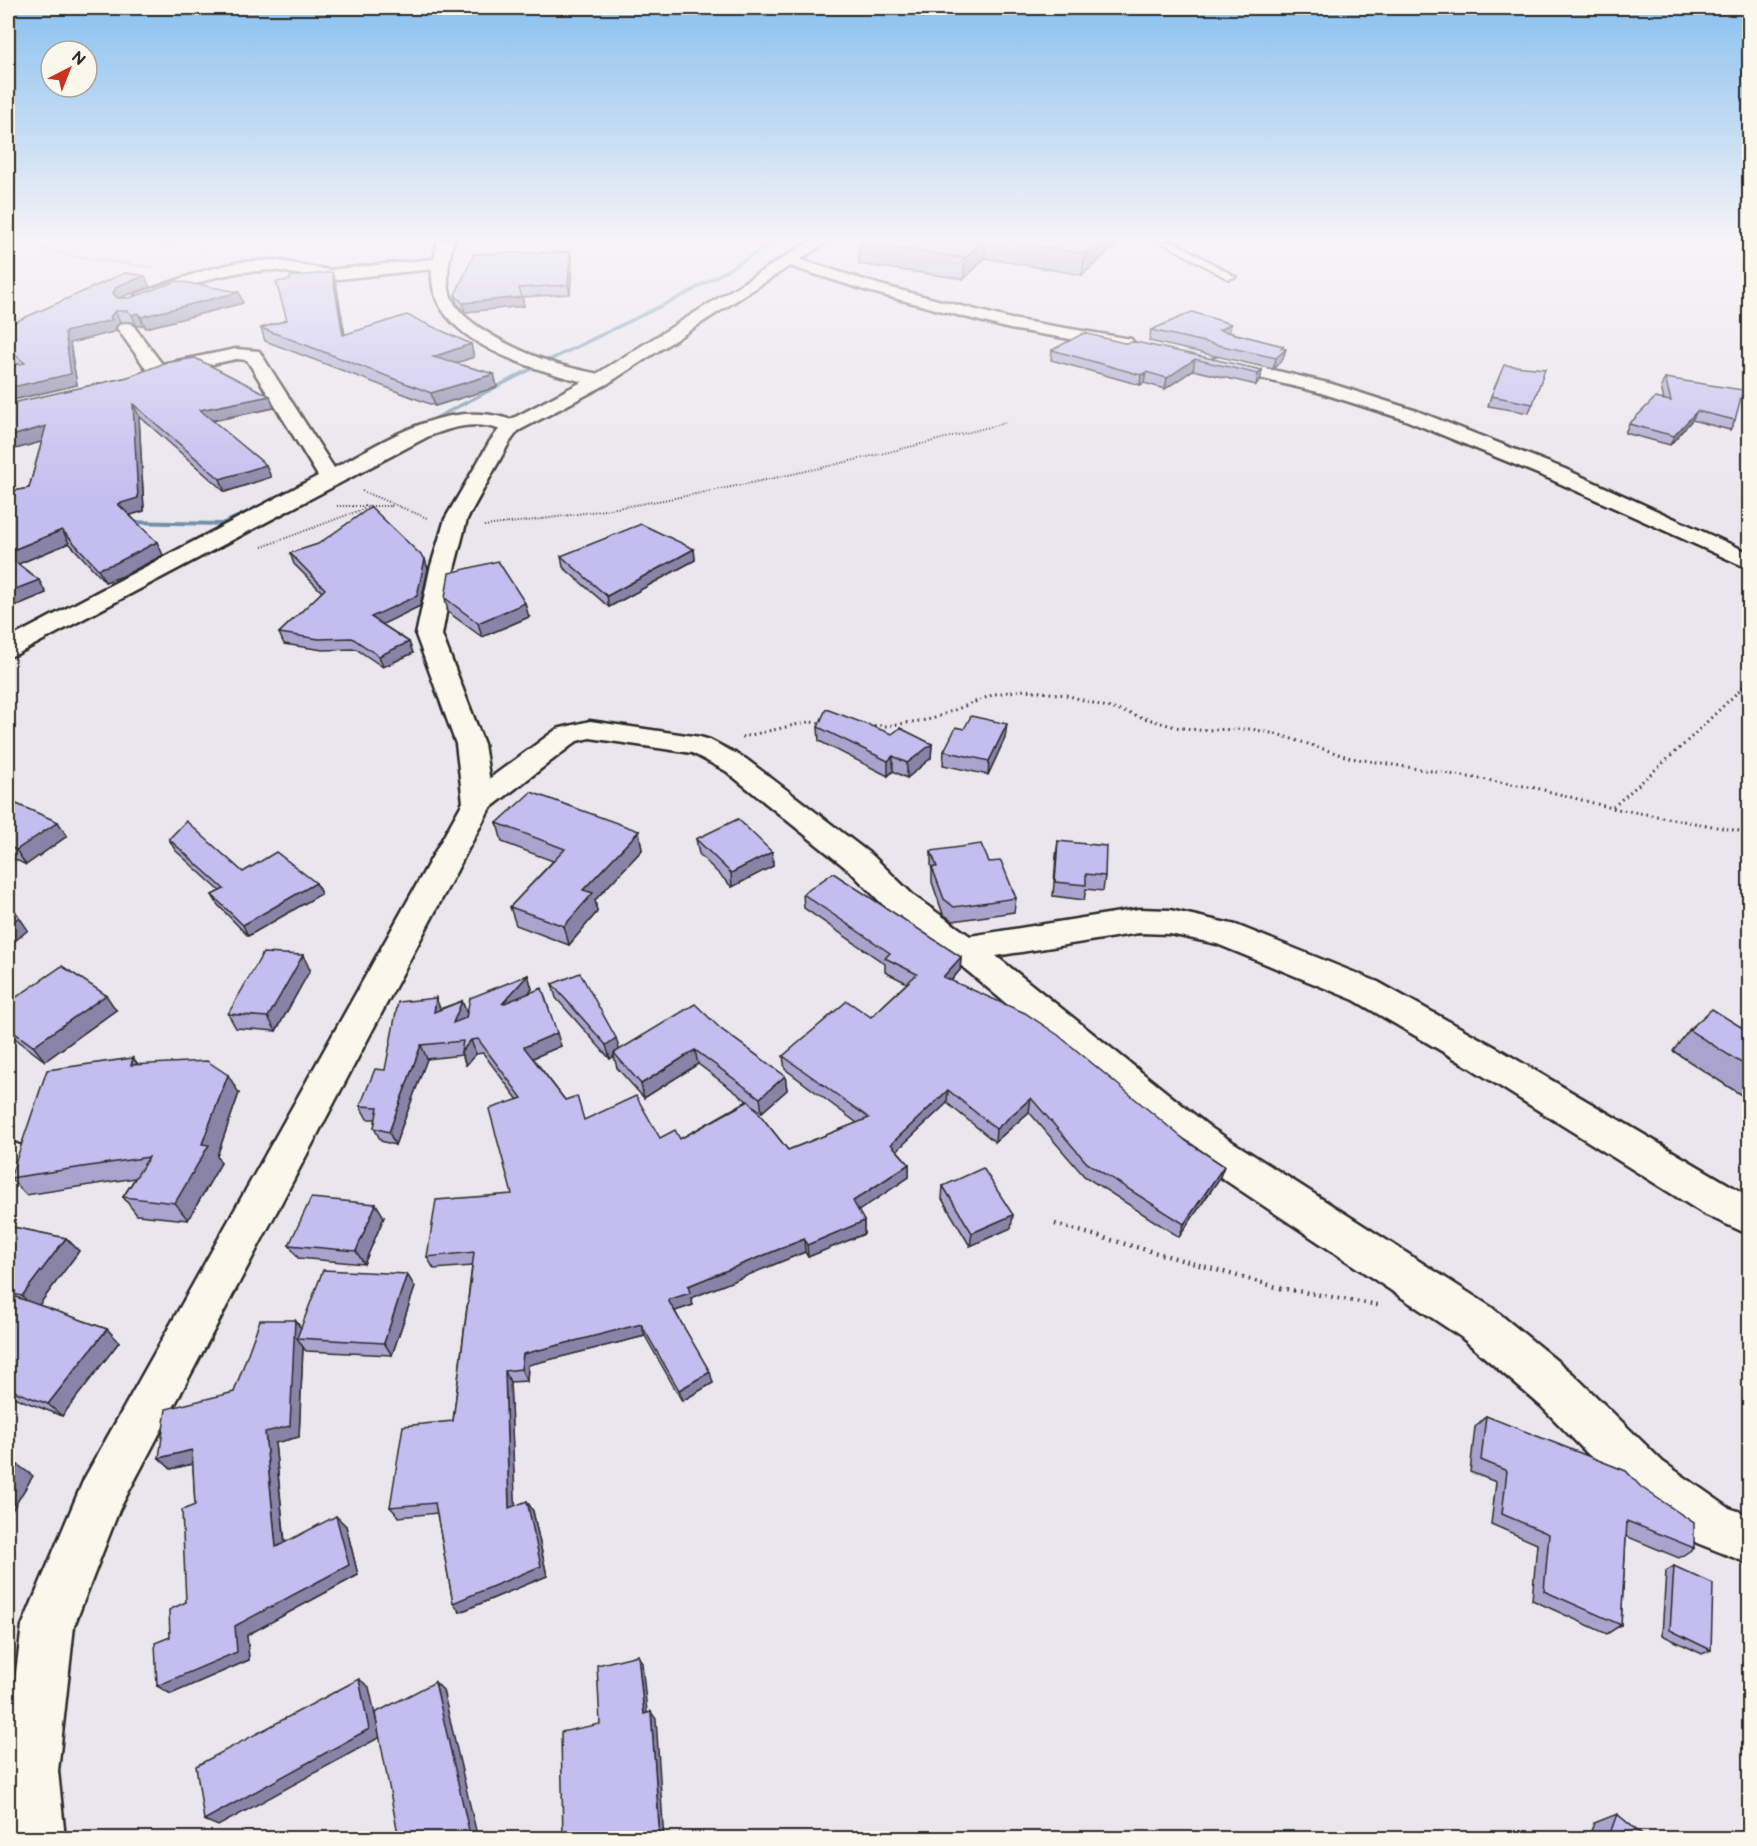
<svg xmlns="http://www.w3.org/2000/svg" width="1757" height="1846" font-family="'Balsamiq Sans',sans-serif">
<style>
.lines{fill:none;stroke-linecap:round;stroke-linejoin:round}
.stream{fill:#7091a9;fill-rule:evenodd}
.lane-casing{stroke:#2b2b2b;stroke-width:4}
.street-casing{stroke:#2b2b2b;stroke-width:5}
.secondary-casing{stroke:#2b2b2b;stroke-width:5}
.path-far2{stroke:#2b2b2b;stroke-width:2;stroke-dasharray:1 2;stroke-linecap:butt}
.path-far1{stroke:#2b2b2b;stroke-width:3;stroke-dasharray:1.5 4;stroke-linecap:butt}
.path{stroke:#2b2b2b;stroke-width:4.5;stroke-dasharray:1.5 5;stroke-linecap:butt}
.lane{fill:#fbf7ec;fill-rule:evenodd}
.street{fill:#fbf7ec;fill-rule:evenodd}
.secondary{fill:#fbf7ec;fill-rule:evenodd}
.wall{fill:#a9a3ce;stroke:#2b2b2b;stroke-width:1.5}
.shaded-wall{fill:#8984a7;stroke:#2b2b2b;stroke-width:1.5}
.building{fill:#c4bdef;stroke:#2b2b2b;stroke-width:1.5}
</style>
<rect width="100%" height="100%" fill="#eae6ed"/>
<filter id="ink" filterUnits="userSpaceOnUse"><feTurbulence type="fractalNoise" baseFrequency=".0167" numOctaves="2"/><feDisplacementMap in="SourceGraphic" scale="12" xChannelSelector="R" yChannelSelector="G"/><feConvolveMatrix kernelMatrix="1 2 1 2 8 2 1 2 1" color-interpolation-filters="sRGB"/></filter>
<g filter="url(#ink)">
<g class="lines">
<!-- stream -->
<g class="stream">
<polygon points="776,240 781,240 688,295 541,366 416,430 411,429 537,364 684,293"/>
<polygon points="262,504 268,505 222,526 125,524 121,522 125,520 221,522"/>
</g>
<defs>
<polygon id="lane" points="1153,240 1175,242 1236,277 1228,279 1169,246"/>
<g id="street">
<path d="M 438,240 L 454,240 C 449,259 444,281 452,299 C 462,325 523,353 548,361 C 567,368 587,371 607,376 L 609,380 L 607,384 L 600,386 C 544,372 426,345 432,269 L 329,280 L 274,270 L 241,272 L 216,277 L 142,303 L 134,298 L 136,294 L 206,270 L 241,262 L 274,260 L 329,270 L 434,259 Z"/>
<polygon points="789,256 880,285 1011,319 1131,339 1134,343 1131,347 1125,348 1010,329 868,291 783,264 781,261"/>
<path d="M 126,323 L 132,324 L 162,364 L 236,349 L 259,351 L 334,468 C 384,441 442,402 501,417 C 508,419 516,420 521,427 L 518,431 C 506,434 497,427 485,426 C 465,423 448,429 429,436 L 17,654 L 8,657 L 8,639 L 318,476 L 247,360 L 236,359 L 157,376 L 150,374 L 117,328 L 120,324 Z"/>
<polygon points="1219,357 1332,384 1417,411 1565,469 1750,553 1750,569 1550,479 1403,419 1318,392 1213,367 1210,363 1213,359"/>
<polygon points="590,721 700,737 710,740 746,759 873,856 915,897 970,936 1139,909 1170,910 1236,925 1378,982 1495,1047 1750,1197 1750,1235 1704,1214 1469,1067 1354,1000 1217,944 1170,934 1139,933 996,956 1211,1128 1491,1307 1573,1374 1663,1462 1729,1508 1750,1515 1750,1564 1697,1543 1629,1496 1541,1406 1461,1337 1183,1152 952,958 891,913 851,872 726,771 692,753 590,738 577,741 489,809 478,812 467,809 463,802 467,795 557,729"/>
<polygon points="8,1141 22,1146 28,1159 22,1171 8,1176"/>
</g>
<polygon id="secondary" points="812,240 830,240 607,384 518,431 509,443 467,519 454,569 442,635 484,744 493,802 119,1510 74,1626 58,1771 65,1838 9,1838 8,1734 22,1626 84,1479 463,802 456,744 416,635 430,569 445,519 490,441 504,423 593,376"/>
</defs>
<!-- lane casing -->
<use href="#lane" class="lane-casing"/>
<!-- street casing -->
<use href="#street" class="street-casing"/>
<!-- secondary casing -->
<use href="#secondary" class="secondary-casing"/>
<!-- path-far2 -->
<g class="path-far2">
<polyline points="17,240 64,255 157,268"/>
<polyline points="199,240 205,252"/>
<polyline points="354,240 384,243 414,240"/>
<polyline points="362,491 427,518"/>
<polyline points="337,506 392,506"/>
<path d="M 484,526 C 661,507 833,467 1005,423"/>
<polyline points="262,547 371,506"/>
</g>
<!-- path-far1 -->
<g class="path-far1">
<polyline points="863,725 887,726 932,719 995,694 1025,690 1066,695 1175,727 1199,730 1252,729 1280,735 1351,758 1536,788 1612,808 1750,833"/>
<polyline points="742,737 808,722 823,723"/>
<polyline points="1613,807 1680,748 1750,680"/>
</g>
<!-- path -->
<polyline class="path" points="1055,1224 1280,1288 1378,1305"/>
<!-- lane -->
<use href="#lane" class="lane"/>
<!-- street -->
<use href="#street" class="street"/>
<!-- secondary -->
<use href="#secondary" class="secondary"/>
</g>
<!-- wall -->
<g class="wall">
<polygon points="863,240 1122,240 1082,275 985,258 964,279 859,264 859,243"/>
<polygon points="570,252 572,260 570,294 522,297 524,306 465,312 457,304 455,295"/>
<polygon points="336,284 345,335 474,357 455,363 494,374 497,387 435,406 265,341 261,328 287,320"/>
<polygon points="150,287 121,297 121,298 243,303 146,328 143,325 137,326 132,322 120,322 115,328 117,331 70,343 77,385 8,401 8,366 18,364 8,356 8,325"/>
<polygon points="1231,324 1229,332 1283,346 1283,359 1273,369 1149,341 1151,330"/>
<polygon points="1124,343 1262,370 1260,381 1256,385 1193,370 1165,389 1144,383 1140,385 1051,360 1052,350"/>
<polygon points="1545,369 1529,413 1488,406 1491,396"/>
<polygon points="128,377 274,408 213,421 271,477 225,492 139,416 144,511 130,515 163,555 123,576 105,582 69,543 18,564 46,593 15,606 8,601 8,492 29,488 42,441 8,451 8,404"/>
<polygon points="1665,378 1735,420 1730,430 1692,420 1670,445 1625,433 1629,424 1664,400 1661,387"/>
<polygon points="694,549 695,560 609,607 563,567 561,556"/>
<polygon points="290,553 428,569 420,606 382,624 409,642 413,653 383,667 356,649 323,650 284,644 279,633 322,592 294,564"/>
<polygon points="445,598 529,617 482,637 448,612"/>
<polygon points="818,727 892,734 932,744 931,758 907,778 893,771 888,776 819,741"/>
<polygon points="964,729 1005,738 988,775 943,765 944,751"/>
<polygon points="8,805 67,836 26,865 8,856"/>
<polygon points="497,823 639,831 642,850 595,900 597,912 569,945 516,925 510,907 553,861 502,842"/>
<polygon points="169,839 243,872 316,883 321,894 248,936 218,905 212,895 220,891 175,850"/>
<polygon points="696,839 772,852 773,866 732,887 699,854"/>
<polygon points="1058,841 1105,876 1103,891 1086,889 1084,900 1053,896 1056,856"/>
<polygon points="931,851 989,862 1016,898 1014,912 953,921 943,914 932,882 932,870 931,865"/>
<polygon points="803,894 961,957 960,970 951,981 1224,1166 1219,1179 1179,1237 1084,1176 1029,1112 995,1142 947,1103 897,1150 909,1164 909,1177 858,1211 864,1221 864,1234 808,1257 805,1252 691,1298 693,1305 675,1311 713,1383 682,1401 645,1336 528,1365 527,1381 510,1382 515,1506 533,1511 547,1576 460,1612 453,1603 437,1513 399,1517 390,1507 453,1421 472,1266 434,1269 427,1257 512,1194 518,1100 483,1053 476,1054 466,1065 462,1055 427,1059 395,1145 381,1141 374,1128 376,1119 367,1119 360,1106 385,1070 440,1009 462,1001 467,1014 528,975 532,989 527,994 561,1046 533,1058 565,1100 584,1120 660,1138 680,1139 747,1101 698,1064 644,1098 617,1068 614,1056 610,1059 556,998 552,984 619,1050 722,1030 785,1076 787,1090 762,1112 752,1105 788,1150 857,1123 785,1069 783,1056 871,1017 907,983 885,972 885,964 804,908"/>
<polygon points="310,970 276,1031 236,1028 228,1014"/>
<polygon points="8,1003 116,1010 45,1061 8,1033"/>
<polygon points="1689,1030 1749,1032 1749,1100 1673,1051"/>
<polygon points="133,1058 138,1064 239,1093 217,1156 221,1163 188,1220 137,1215 123,1197 135,1178 26,1195 10,1178"/>
<polygon points="943,1186 1011,1228 970,1246 942,1199"/>
<polygon points="384,1217 364,1264 298,1258 289,1245"/>
<polygon points="8,1226 66,1238 79,1251 39,1305 107,1329 119,1342 62,1416 8,1395 8,1306 10,1303 8,1303"/>
<polygon points="415,1287 392,1355 306,1351 303,1347 299,1437 275,1443 285,1542 346,1526 358,1575 247,1635 249,1660 171,1694 157,1686 170,1637 186,1602 195,1505 193,1464 171,1469 159,1458 234,1392 295,1320 301,1328"/>
<polygon points="1486,1416 1694,1548 1679,1558 1626,1536 1621,1625 1607,1634 1532,1600 1537,1544 1491,1524 1496,1482 1470,1472 1475,1427"/>
<polygon points="1674,1566 1711,1650 1702,1654 1662,1635 1666,1571"/>
<polygon points="1617,1814 1647,1839 1588,1839 1594,1823"/>
</g>
<!-- shaded-wall -->
<g class="shaded-wall">
<polygon points="160,240 184,240 162,245"/>
<polygon points="984,240 986,240 985,258 964,279 965,258"/>
<polygon points="1101,240 1122,240 1082,275 1085,254"/>
<polygon points="570,252 572,260 570,294 568,285"/>
<polygon points="332,272 336,284 347,348 343,335"/>
<polygon points="145,276 150,287 121,297 118,304 113,293 117,286"/>
<polygon points="239,292 243,303 146,328 141,317"/>
<polygon points="522,297 524,306 465,312 463,303"/>
<polygon points="115,311 120,322 115,328 117,331 70,343 77,385 8,401 8,388 65,332 110,317"/>
<polygon points="138,313 143,325 137,326 132,315"/>
<polygon points="1231,324 1229,334 1219,330"/>
<polygon points="471,344 474,357 436,370 433,357"/>
<polygon points="1283,346 1282,353 1286,349 1283,359 1273,369 1276,358 1281,348"/>
<polygon points="1195,359 1193,370 1165,389 1167,378"/>
<polygon points="1262,370 1260,381 1256,385 1258,374"/>
<polygon points="1146,372 1144,383 1140,385 1141,375"/>
<polygon points="494,374 497,387 435,406 431,393"/>
<polygon points="270,396 274,408 204,422 200,410"/>
<polygon points="133,404 139,416 144,511 124,517 118,504"/>
<polygon points="1697,411 1692,420 1670,445 1674,436"/>
<polygon points="46,426 52,439 8,451 8,437"/>
<polygon points="266,465 271,477 225,492 220,479"/>
<polygon points="62,530 69,543 11,567 8,560 8,552"/>
<polygon points="157,542 163,555 123,576 105,582 98,569"/>
<polygon points="694,549 695,560 609,607 607,596"/>
<polygon points="425,559 428,569 420,606 375,628 371,617"/>
<polygon points="39,580 46,593 15,606 8,592"/>
<polygon points="525,603 529,617 482,637 478,623"/>
<polygon points="409,642 413,653 383,667 379,656"/>
<polygon points="1007,724 1005,738 988,775 989,761"/>
<polygon points="932,744 931,758 907,778 907,763"/>
<polygon points="893,756 893,771 888,776 888,761"/>
<polygon points="58,822 67,836 26,865 16,850"/>
<polygon points="639,831 642,850 595,900 597,912 569,945 564,926 583,890"/>
<polygon points="772,852 773,866 732,887 731,873"/>
<polygon points="316,883 321,894 248,936 243,925"/>
<polygon points="11,905 28,930 8,947 8,926"/>
<polygon points="303,955 310,970 276,1031 268,1017"/>
<polygon points="961,957 960,970 942,991 943,977"/>
<polygon points="528,975 532,989 507,1018 502,1004"/>
<polygon points="106,995 116,1010 45,1061 33,1046"/>
<polygon points="436,998 441,1011 434,1012"/>
<polygon points="462,1001 467,1014 458,1037 453,1023"/>
<polygon points="557,1033 561,1046 528,1060 524,1047"/>
<polygon points="616,1038 620,1052 614,1053 614,1056 610,1059 606,1045"/>
<polygon points="471,1040 476,1054 466,1065 461,1052"/>
<polygon points="421,1045 427,1059 395,1145 389,1132"/>
<polygon points="695,1050 698,1064 644,1098 641,1084"/>
<polygon points="133,1058 146,1076 131,1065"/>
<polygon points="228,1075 239,1093 217,1156 221,1163 188,1220 175,1203 202,1144"/>
<polygon points="785,1076 787,1090 762,1112 760,1098"/>
<polygon points="948,1090 947,1103 890,1157 891,1144"/>
<polygon points="1031,1098 1029,1112 995,1142 996,1129"/>
<polygon points="909,1164 909,1177 854,1214 853,1201"/>
<polygon points="1224,1166 1219,1179 1179,1237 1184,1224"/>
<polygon points="376,1204 384,1217 364,1264 356,1251"/>
<polygon points="1013,1215 1011,1228 970,1246 972,1233"/>
<polygon points="864,1221 864,1234 808,1257 807,1245"/>
<polygon points="66,1238 79,1251 36,1309 22,1296"/>
<polygon points="804,1239 805,1252 691,1298 693,1305 672,1312 668,1300 688,1286"/>
<polygon points="407,1274 415,1287 392,1355 384,1343"/>
<polygon points="295,1320 304,1332 297,1338 303,1347 299,1437 275,1443 286,1557 276,1547 265,1432"/>
<polygon points="641,1324 645,1336 528,1365 527,1381 521,1369 523,1354"/>
<polygon points="107,1329 119,1342 62,1416 48,1404"/>
<polygon points="505,1371 510,1382 516,1518 509,1508"/>
<polygon points="710,1372 713,1383 682,1401 679,1390"/>
<polygon points="192,1450 204,1461 171,1469 159,1458"/>
<polygon points="18,1465 33,1476 8,1517 8,1482"/>
<polygon points="527,1501 533,1511 547,1576 460,1612 453,1603"/>
<polygon points="336,1516 346,1526 358,1575 247,1635 249,1660 171,1694 157,1686 235,1626"/>
<polygon points="638,1655 642,1663 648,1721 644,1714"/>
<polygon points="359,1679 369,1687 380,1737 218,1826 204,1820"/>
<polygon points="435,1682 443,1690 478,1839 464,1839"/>
<polygon points="651,1712 656,1719 664,1839 660,1839"/>
</g>
<!-- building -->
<g class="building">
<polygon points="863,240 984,240 965,258 859,243"/>
<polygon points="1002,240 1101,240 1085,254"/>
<polygon points="570,252 568,285 519,288 522,297 463,303 455,295 474,254"/>
<polygon points="332,272 343,335 407,315 471,344 433,357 494,374 431,393 261,328 287,320 276,282 290,280 290,277"/>
<polygon points="125,273 145,276 117,286 113,293 117,298 130,298 177,281 239,292 141,317 138,313 132,315 128,311 115,311 110,317 112,320 65,332 71,374 8,388 8,366 25,363 8,349 8,325"/>
<polygon points="1192,312 1231,324 1219,330 1283,346 1281,348 1286,349 1276,358 1151,330"/>
<polygon points="1084,333 1124,343 1136,342 1262,370 1258,374 1195,359 1167,378 1146,372 1141,375 1052,350"/>
<polygon points="195,358 270,396 200,410 266,465 220,479 133,404 138,498 118,504 157,542 116,563 98,569 62,530 8,552 8,492 29,488 46,426 8,437 8,404 128,377 165,363"/>
<polygon points="1504,365 1545,369 1533,404 1491,396"/>
<polygon points="1665,378 1743,390 1735,420 1697,411 1674,436 1629,424 1655,398 1671,401"/>
<polygon points="371,507 425,559 417,596 371,617 409,642 379,656 352,638 319,639 279,633 325,589 290,553 318,544"/>
<polygon points="641,524 694,549 607,596 561,556"/>
<polygon points="8,556 39,580 8,592"/>
<polygon points="498,561 525,603 478,623 445,598 449,573"/>
<polygon points="826,709 892,734 900,728 932,744 907,763 893,756 888,761 818,727"/>
<polygon points="971,716 1007,724 989,761 944,751 956,727 964,729"/>
<polygon points="531,792 639,831 583,890 593,893 564,926 510,907 565,849 497,823"/>
<polygon points="12,802 58,822 16,850 8,846 8,805"/>
<polygon points="738,819 772,852 731,873 696,839"/>
<polygon points="186,821 243,872 276,852 316,883 243,925 212,895 224,889 169,839"/>
<polygon points="1058,841 1106,846 1105,876 1086,874 1086,885 1055,882"/>
<polygon points="981,844 989,862 1001,861 1016,898 954,907 944,899 932,867 937,867 931,851"/>
<polygon points="833,873 961,957 943,977 1025,1013 1058,1035 1186,1141 1224,1166 1184,1224 1087,1163 1031,1098 996,1129 948,1090 891,1144 909,1164 853,1201 864,1221 807,1245 804,1239 688,1286 690,1293 668,1300 710,1372 679,1390 641,1324 523,1354 521,1369 505,1371 509,1508 527,1501 541,1566 453,1603 435,1503 390,1507 403,1426 453,1421 474,1252 427,1257 436,1200 512,1194 489,1109 522,1098 478,1039 471,1040 461,1052 463,1041 421,1045 389,1132 374,1128 378,1107 360,1106 375,1069 385,1070 398,1002 436,998 434,1012 462,1001 453,1023 466,1018 470,998 528,975 502,1004 542,988 557,1033 524,1047 565,1100 577,1096 584,1120 636,1096 660,1138 675,1130 680,1139 749,1101 788,1150 869,1118 783,1056 847,1001 871,1017 917,974 885,958 890,953 803,894"/>
<polygon points="11,905 19,917 8,926 8,907"/>
<polygon points="263,953 303,955 268,1017 228,1014"/>
<polygon points="62,966 106,995 33,1046 8,1028 8,1003"/>
<polygon points="580,973 616,1038 606,1045 552,984"/>
<polygon points="695,1004 722,1030 785,1076 760,1098 695,1050 641,1084 614,1053"/>
<polygon points="1712,1009 1749,1032 1749,1068 1689,1030"/>
<polygon points="133,1058 131,1065 207,1061 228,1075 202,1144 209,1145 175,1203 123,1197 149,1157 10,1178 47,1070"/>
<polygon points="983,1168 1013,1215 972,1233 943,1186"/>
<polygon points="311,1198 376,1204 356,1251 289,1245"/>
<polygon points="8,1226 66,1238 22,1296 8,1293"/>
<polygon points="323,1270 407,1274 384,1343 297,1338"/>
<polygon points="16,1297 107,1329 48,1404 8,1389 8,1306"/>
<polygon points="260,1320 295,1320 290,1426 265,1432 276,1547 336,1516 349,1565 235,1626 237,1652 157,1686 155,1643 170,1637 169,1610 186,1602 182,1510 195,1505 192,1450 159,1458 166,1409 234,1392"/>
<polygon points="1486,1416 1626,1471 1641,1487 1694,1523 1694,1548 1627,1521 1621,1625 1544,1591 1549,1534 1502,1514 1507,1471 1481,1460"/>
<polygon points="8,1463 18,1465 8,1482"/>
<polygon points="1674,1566 1713,1584 1711,1650 1670,1630"/>
<polygon points="638,1655 644,1714 651,1712 660,1839 563,1839 561,1732 600,1724 597,1665"/>
<polygon points="359,1679 369,1729 204,1820 196,1766"/>
<polygon points="435,1682 470,1835 464,1839 399,1839 375,1713"/>
<polygon points="1617,1814 1647,1839 1608,1839"/>
</g>
</g>
<!-- sky -->
<linearGradient id="sky" x2="0" y2="1"><stop stop-color="#8ac1f0"/><stop offset="0.48" stop-color="#f6f4f7"/><stop offset="1" stop-color="#f6f4f7" stop-opacity="0"/></linearGradient>
<rect width="1757" height="498" fill="url(#sky)"/>
<!-- margin -->
<rect width="1757" height="1846" fill="none" stroke="#fbf7ec" stroke-width="30"/>
<rect x="15" y="15" width="1727" height="1816" fill="none" stroke="#2b2b2b" stroke-width="2" filter="url(#ink)"/>
<!-- north arrow -->
<g transform="translate(69 69) rotate(42)"><circle r="28" fill="#fbf7ec" stroke="#a8a59f" stroke-width="1.5"/>
<path d="M0-4.5L10 22L0 15L-10 22Z" fill="#c8321e"/>
<text y="-9" font-size="16" font-weight="bold" text-anchor="middle" fill="#2b2b2b">N</text>
</g>
</svg>
